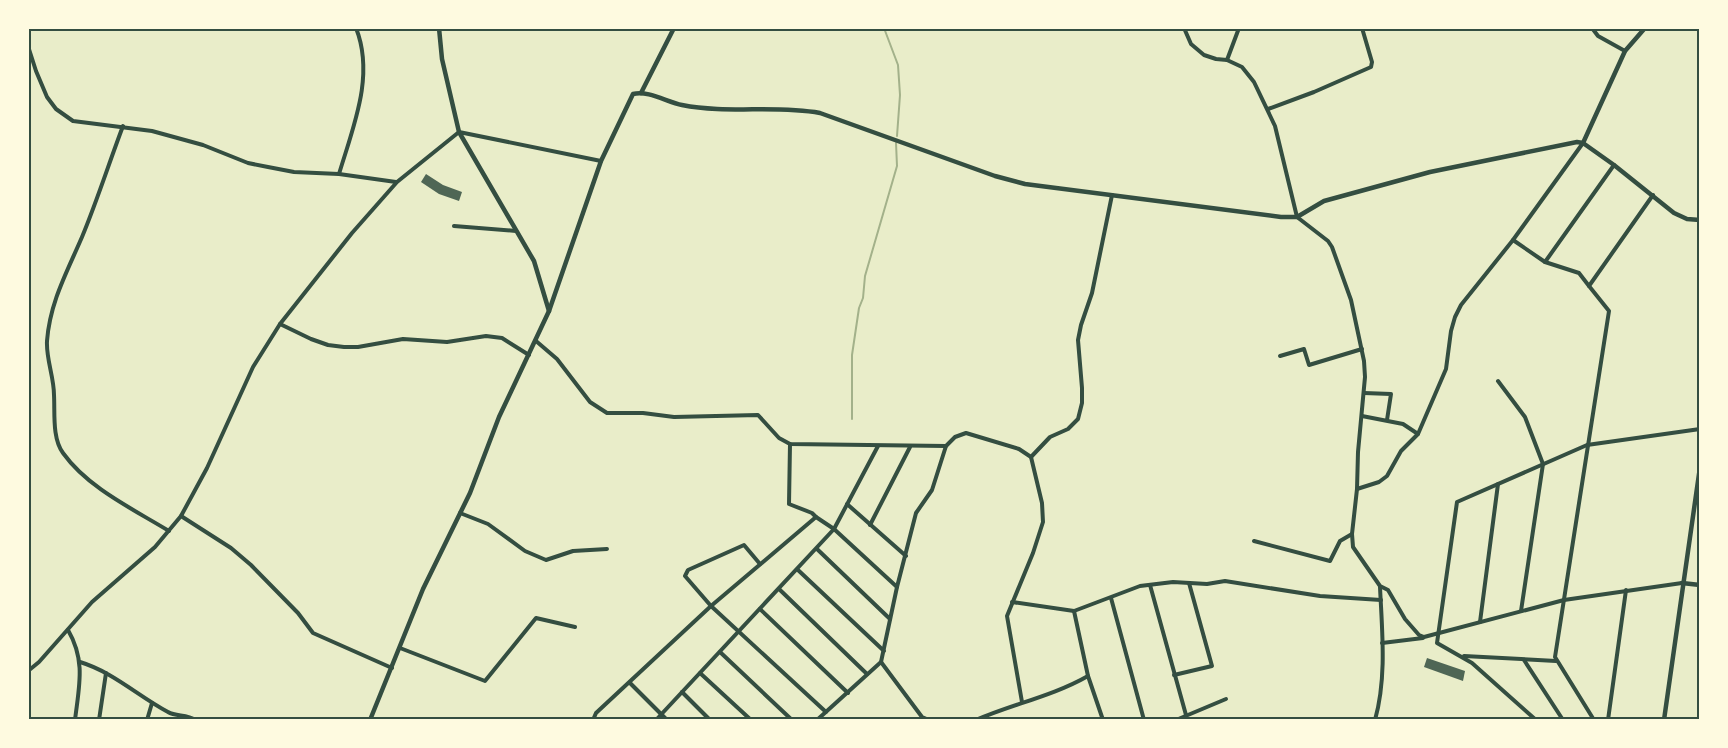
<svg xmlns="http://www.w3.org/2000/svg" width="1728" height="748" font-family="'DM Sans',sans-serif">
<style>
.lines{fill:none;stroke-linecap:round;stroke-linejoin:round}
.stream{stroke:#a3b18a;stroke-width:2}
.building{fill:#4f6655}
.minor{stroke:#344e41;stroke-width:4}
.tertiary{stroke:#344e41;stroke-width:4.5}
.neatline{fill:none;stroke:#344e41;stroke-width:2}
</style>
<rect width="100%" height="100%" fill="#e9edc9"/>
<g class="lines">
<!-- stream -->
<g class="stream">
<polyline points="884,28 898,65 900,95 897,136"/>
<polyline points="852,419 852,355 859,308 863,298 865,276 897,166 896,143"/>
</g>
</g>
<!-- building -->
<g class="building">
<polygon points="426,174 443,185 462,192 459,201 439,194 421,182"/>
<polygon points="1427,658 1465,671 1463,681 1424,667"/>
</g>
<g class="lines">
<!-- minor -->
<g class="minor">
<polyline points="1184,28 1191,44 1204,55 1216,59 1227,60 1242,67 1254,82 1275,126 1297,217 1328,241 1332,247 1351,300 1364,361 1365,377 1358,452 1357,489 1352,534 1353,547 1380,586 1388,590 1405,619 1419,635 1424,637 1564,600 1682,583"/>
<polyline points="1592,28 1598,36 1625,51"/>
<polyline points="28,46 36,71 47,97 56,109 73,121 152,131 203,145 248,163 268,167 294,172 339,174 396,182"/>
<polyline points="1227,60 1239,28"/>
<polyline points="1268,109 1314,92 1371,67 1372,62 1362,28"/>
<path d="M 123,126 C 109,163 97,201 82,237 C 67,272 50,302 47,341 C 46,359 54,377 54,395 C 55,413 52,438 63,453 C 88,488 133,509 169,531"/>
<path d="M 339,174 C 353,127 375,76 356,28"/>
<polyline points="454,226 516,231"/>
<polyline points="1513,240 1545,262 1579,273 1589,286"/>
<polyline points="1545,262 1614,165"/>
<polyline points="280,324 311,339 328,345 344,347 358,347 403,339 447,342 486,336 502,338 529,355"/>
<polyline points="536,341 557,359 590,402 607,413 643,413 674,417 758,415 779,438 790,444 946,446"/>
<polyline points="1280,356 1304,349 1309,365 1362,349"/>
<polyline points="1498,381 1525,417 1543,464 1521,611"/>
<polyline points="1364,393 1391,394 1387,420"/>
<polyline points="1362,416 1403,424 1418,434"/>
<polyline points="790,444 789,504 812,513 816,517"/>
<polyline points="1031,457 1050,437 1068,429 1078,419 1082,403 1082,388 1078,340 1081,325 1092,293 1112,195"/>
<polyline points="1357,489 1379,482 1387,476 1401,451 1418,434 1446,369 1451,331 1455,317 1461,305 1513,240 1583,143"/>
<polyline points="847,504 906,556"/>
<polyline points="460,513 488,524 525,551 546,560 573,551 607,549"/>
<polyline points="181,516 231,548 251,565 298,613 313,633 392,668"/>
<polyline points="870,525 910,447"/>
<polyline points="1254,541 1330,561 1340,541 1352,534"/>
<polyline points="817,549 890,619"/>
<polyline points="760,564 744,545 688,570 685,576 711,606 826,712"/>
<polyline points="798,570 884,651"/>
<polyline points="1150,585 1186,715"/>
<polyline points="779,589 867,674"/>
<polyline points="1111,598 1144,720"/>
<polyline points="1012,602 1074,611 1140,586 1173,582 1207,584 1225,581 1320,596 1381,600"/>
<polyline points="760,609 848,693"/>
<polyline points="1074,611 1088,676 1103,720"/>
<polyline points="1480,622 1498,484"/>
<path d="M 68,630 C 86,661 79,686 75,720"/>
<polyline points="1382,643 1423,638"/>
<polyline points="400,648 485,681 536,618 575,627"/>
<polyline points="720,652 792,720"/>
<polyline points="1464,656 1556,661"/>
<polyline points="1524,660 1563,720"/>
<path d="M 80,662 C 113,672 138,696 168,712 C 176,717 187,714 195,720"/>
<polyline points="881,662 922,717 929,720"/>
<polyline points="28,671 39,662 92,602 155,547 181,516 207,468 253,367 280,324 352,233 397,182 459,132 601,161"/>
<polyline points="700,673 751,720"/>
<polyline points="1174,675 1212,666 1189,583"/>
<polyline points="630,683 667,720"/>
<polyline points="682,692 710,720"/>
<polyline points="99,720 106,673"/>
<polyline points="147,720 152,703"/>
<polyline points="593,720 596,713 711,606 816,517 834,529 897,587"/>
<polyline points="656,720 834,529 878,446"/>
<polyline points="817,720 881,662 897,587 916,513 932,490 946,446 955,437 966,433 1019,449 1031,457 1042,503 1043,522 1033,553 1007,616 1022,702"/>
<path d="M 976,720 C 1013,704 1053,696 1088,676"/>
<polyline points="1176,720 1226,699"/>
<path d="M 1375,720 C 1387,677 1382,631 1380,587"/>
<polyline points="1536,720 1472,663 1437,643 1457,502 1587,445 1700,429"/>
<polyline points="1594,720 1555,657 1609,311 1589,286 1653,195"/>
<polyline points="1608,720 1626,590"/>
</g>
<!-- tertiary -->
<g class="tertiary">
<polyline points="439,28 442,59 459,132 534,261 549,311"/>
<polyline points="641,93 674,28"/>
<polyline points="1583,143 1625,51 1645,28"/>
<polyline points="1682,583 1700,585"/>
<path d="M 370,720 L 423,589 L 470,493 L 499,417 L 549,311 L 601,161 L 633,94 C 648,90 667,102 682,105 C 727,114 774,105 820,113 L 995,176 L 1025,184 L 1281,217 L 1297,217 L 1324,201 L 1430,172 L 1577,142 L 1583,143 L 1614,165 L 1674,213 L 1687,219 L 1700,220"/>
<polyline points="1664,720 1700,467"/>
</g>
</g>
<!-- border -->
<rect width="1728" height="748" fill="none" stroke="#fefae0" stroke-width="60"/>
<rect x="30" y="30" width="1668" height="688" class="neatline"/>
</svg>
